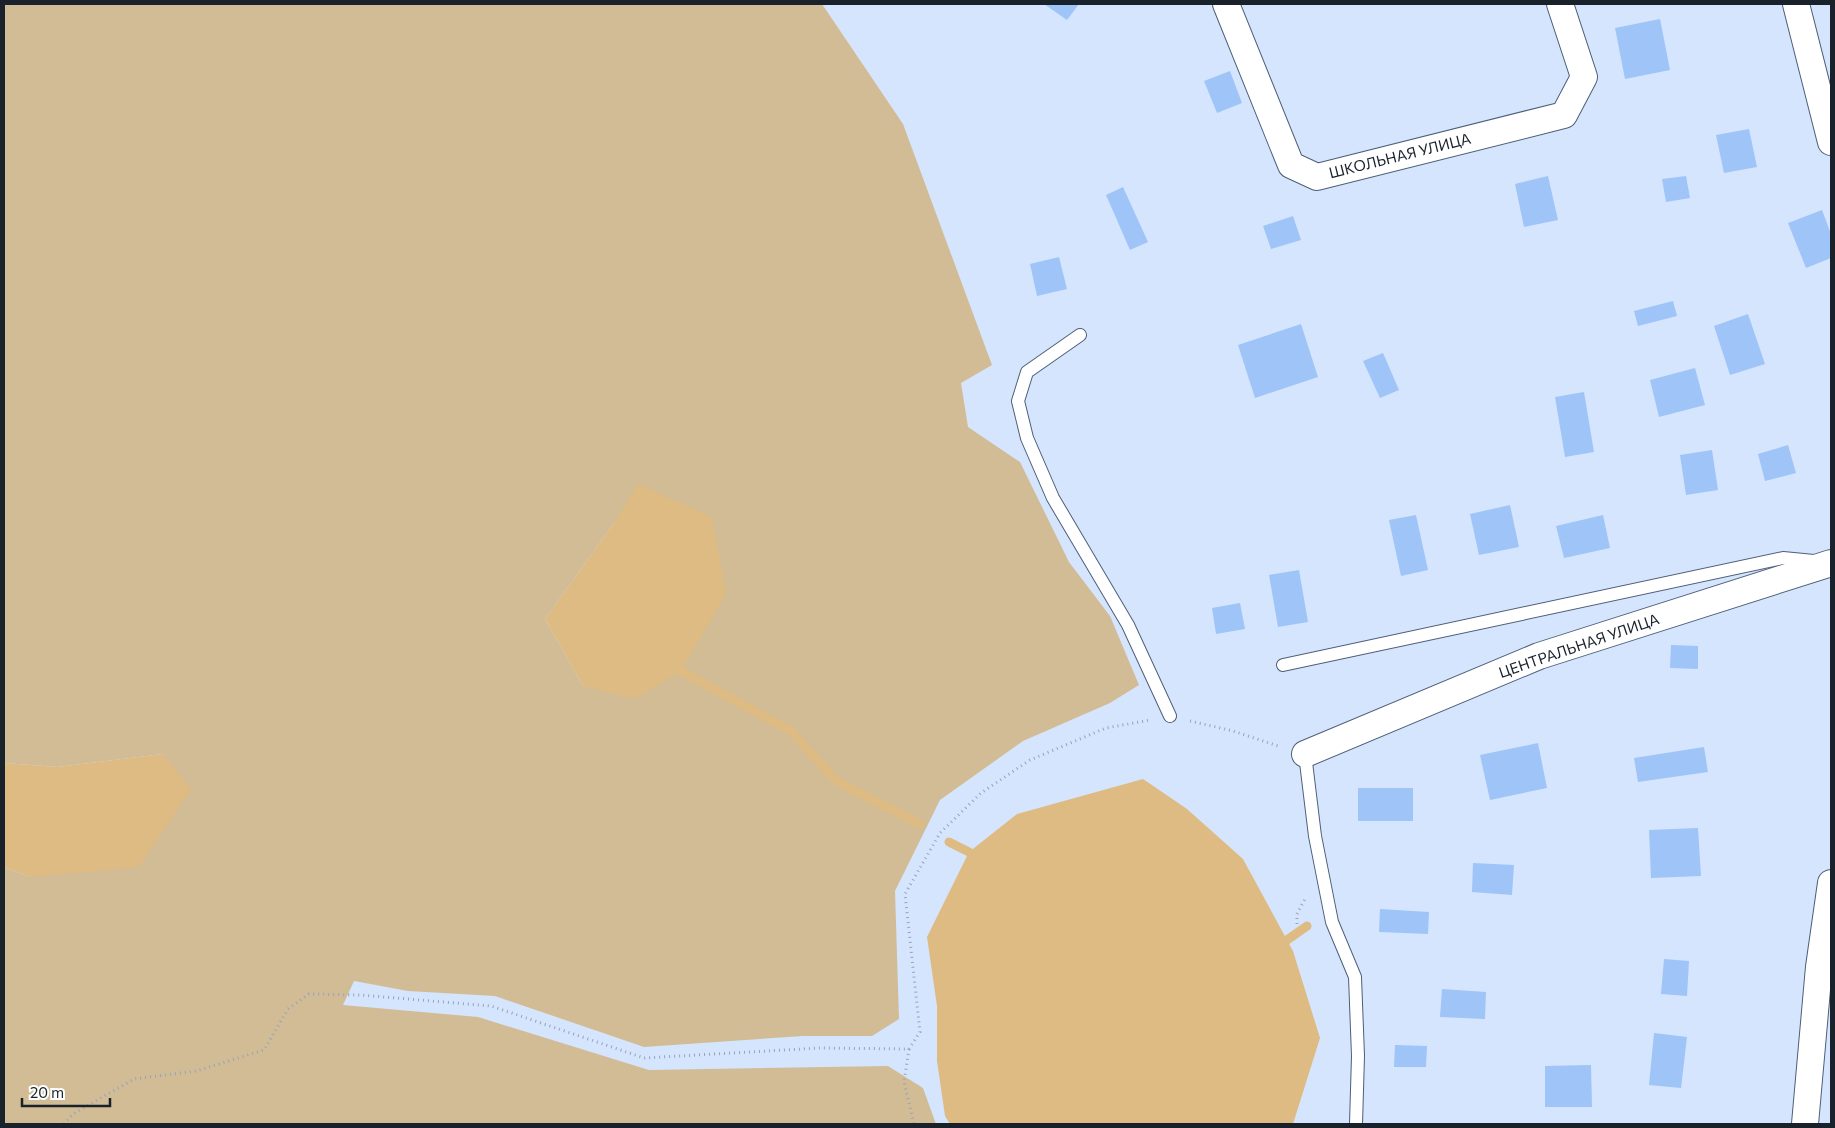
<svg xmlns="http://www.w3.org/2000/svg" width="1835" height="1128" font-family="Commissioner,sans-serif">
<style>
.green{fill:#d2bc96;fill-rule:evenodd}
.water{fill:#ddbb82}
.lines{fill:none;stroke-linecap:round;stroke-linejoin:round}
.stream{stroke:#ddbb82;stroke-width:9}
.building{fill:#9fc4f8}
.service-casing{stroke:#4d5f78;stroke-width:14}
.minor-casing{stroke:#4d5f78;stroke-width:28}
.path{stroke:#97a4b7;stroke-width:3;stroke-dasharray:1 4;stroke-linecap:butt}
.service{stroke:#fff;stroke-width:12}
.minor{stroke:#fff;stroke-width:26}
.labels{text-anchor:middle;stroke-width:5;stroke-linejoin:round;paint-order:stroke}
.street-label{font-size:15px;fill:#19212b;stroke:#fff}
</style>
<rect width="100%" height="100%" fill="#d5e5fd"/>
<!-- green -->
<path class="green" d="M 4,4 L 822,4 L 903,124 L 992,365 L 961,383 L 968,427 L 1020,462 L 1069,562 L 1110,616 L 1139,685 L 1110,703 L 1023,741 L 940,800 L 895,891 L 899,1019 L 872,1036 L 803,1036 L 644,1047 L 495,996 L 408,991 L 354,981 L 343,1005 L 478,1017 L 649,1070 L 888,1066 L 923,1088 L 936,1124 L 4,1124 L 4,867 L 30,877 L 163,754 L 57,767 L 4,763 ZM 614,523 L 583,686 L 545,619 Z"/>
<!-- water -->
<g class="water">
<polygon points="638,484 712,517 726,594 681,671 635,699 583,686 545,619 614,523"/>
<polygon points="163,754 191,789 139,867 30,877 4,867 4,763 57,767"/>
<polygon points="1143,779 1187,809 1243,859 1293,951 1320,1038 1293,1124 950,1124 945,1116 937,1061 937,1006 927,937 969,852 1017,814"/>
</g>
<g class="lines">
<!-- stream -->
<g class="stream">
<polyline points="681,671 791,731 836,781 920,824"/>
<polyline points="949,842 969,852"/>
<polyline points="1287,940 1307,926"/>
</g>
</g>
<!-- building -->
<g class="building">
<polygon points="1044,4 1079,4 1067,20"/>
<polygon points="1660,19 1670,70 1625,79 1615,28"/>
<polygon points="1230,71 1242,103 1217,113 1204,81"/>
<polygon points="1749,129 1757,167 1724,173 1716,135"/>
<polygon points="1548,176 1558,220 1524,227 1515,184"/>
<polygon points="1686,176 1690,198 1666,202 1662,179"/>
<polygon points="1123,187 1148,242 1130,250 1106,195"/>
<polygon points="1822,210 1831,234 1831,258 1806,268 1788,223"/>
<polygon points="1293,216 1301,240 1271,249 1263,226"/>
<polygon points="1059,257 1067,289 1037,296 1030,264"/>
<polygon points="1673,301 1677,316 1638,326 1634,311"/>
<polygon points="1748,314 1765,364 1730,375 1714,326"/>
<polygon points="1301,324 1318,377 1255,398 1238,345"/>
<polygon points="1383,353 1399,390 1380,398 1363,361"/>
<polygon points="1695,368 1705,405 1659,417 1650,380"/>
<polygon points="1584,392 1594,452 1565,457 1555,397"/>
<polygon points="1788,445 1796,473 1765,481 1758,454"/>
<polygon points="1712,450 1718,490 1686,495 1680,455"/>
<polygon points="1510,505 1519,547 1479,555 1470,514"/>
<polygon points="1416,515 1428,570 1401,576 1389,520"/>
<polygon points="1603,515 1610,548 1564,558 1556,526"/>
<polygon points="1299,570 1308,622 1278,627 1269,575"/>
<polygon points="1240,603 1245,629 1216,634 1212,608"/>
<polygon points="1671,645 1698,646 1698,669 1670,668"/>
<polygon points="1538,743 1547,788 1490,800 1480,755"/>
<polygon points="1704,747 1708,772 1638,782 1634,758"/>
<rect x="1358" y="788" width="55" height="33"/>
<polygon points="1698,828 1701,876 1651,878 1649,830"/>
<polygon points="1473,863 1514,865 1512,895 1472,892"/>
<polygon points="1380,909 1429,912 1428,934 1379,932"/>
<polygon points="1664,959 1689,961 1687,996 1661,994"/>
<polygon points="1442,989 1486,992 1485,1019 1440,1017"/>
<polygon points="1654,1033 1687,1037 1681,1088 1649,1085"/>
<polygon points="1395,1045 1427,1046 1426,1067 1394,1067"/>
<polygon points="1591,1065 1592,1107 1545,1107 1545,1066"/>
</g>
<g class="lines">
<defs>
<g id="service">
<polyline points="1080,335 1027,372 1018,401 1027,438 1053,498 1128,625 1170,716"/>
<polyline points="1283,665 1783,558 1814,561"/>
<polyline points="1305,754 1315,836 1332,922 1355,977 1358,1056 1356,1124"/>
</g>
<g id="minor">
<polyline points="1226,4 1291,165 1317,177 1564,115 1584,77 1560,4"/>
<polyline points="1796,4 1831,142"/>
<polyline points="1305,754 1539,656 1831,563"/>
<polyline points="1805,1124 1819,967 1831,883"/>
</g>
</defs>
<!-- service casing -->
<use href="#service" class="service-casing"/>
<!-- minor casing -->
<use href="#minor" class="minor-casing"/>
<!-- path -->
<g class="path">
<polyline points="1190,721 1233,731 1278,746"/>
<polyline points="1297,924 1297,914 1306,897"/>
<polyline points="909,1049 904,1082 914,1124"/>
<polyline points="64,1124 73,1114 134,1079 196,1071 264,1050 288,1009 309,994 360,995 491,1006 644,1058 820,1048 909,1049 920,1032 905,894 940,833 981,793 1030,760 1106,728 1150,720"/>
</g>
<!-- service -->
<use href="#service" class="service"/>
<!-- minor -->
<use href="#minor" class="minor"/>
</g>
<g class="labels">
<!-- street labels -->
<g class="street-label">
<text transform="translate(1400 156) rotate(-14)" y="5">ШКОЛЬНАЯ УЛИЦА</text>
<text transform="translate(1579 646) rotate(-19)" y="5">ЦЕНТРАЛЬНАЯ УЛИЦА</text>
</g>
</g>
<!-- border -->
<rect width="1835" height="1128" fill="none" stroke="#19212b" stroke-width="10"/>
<!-- scale -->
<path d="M22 1098v8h88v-8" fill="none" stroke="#19212b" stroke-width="2.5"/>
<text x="30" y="1098" font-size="15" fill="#19212b" stroke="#ffffff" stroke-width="4" paint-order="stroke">20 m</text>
</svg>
